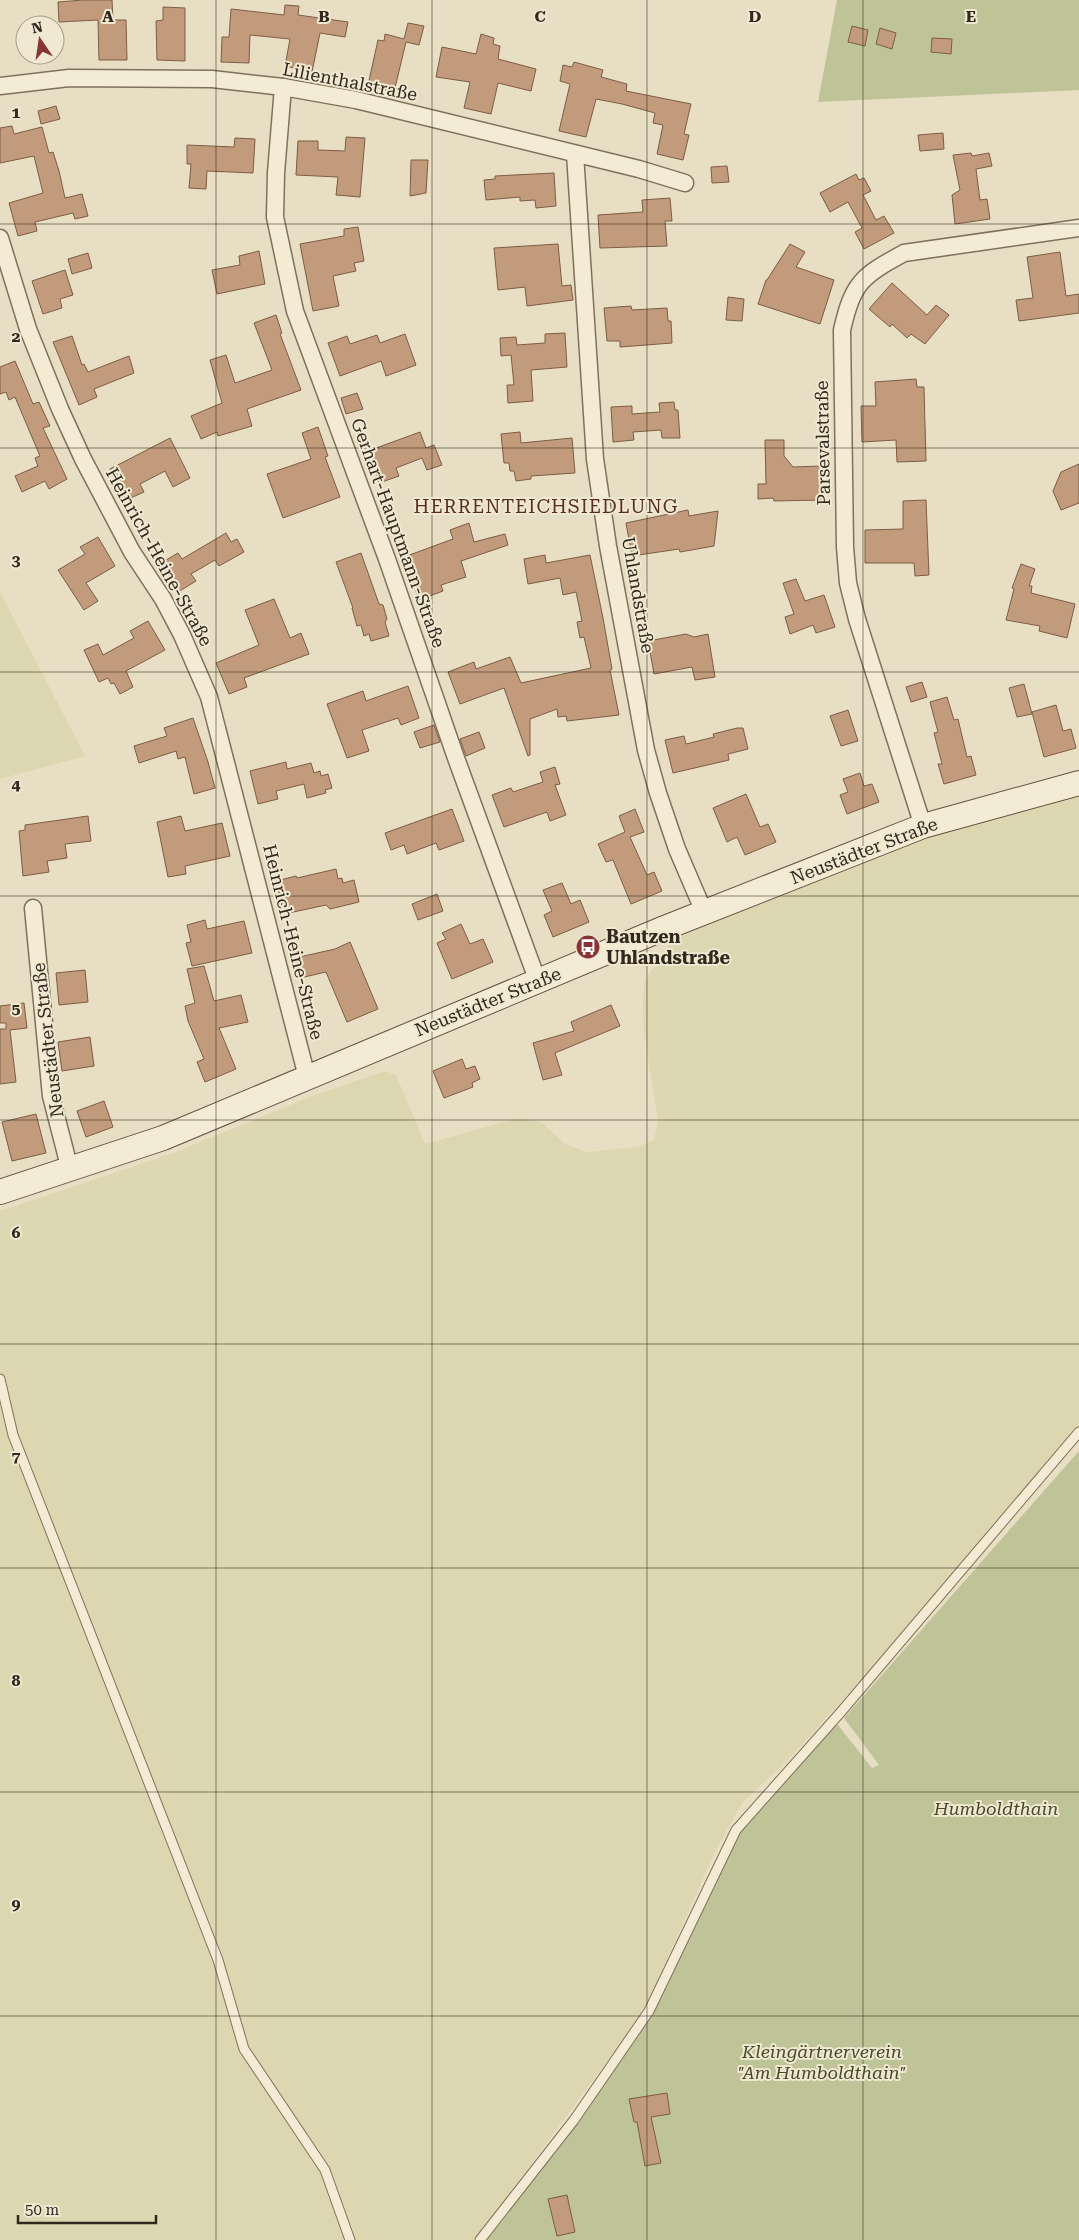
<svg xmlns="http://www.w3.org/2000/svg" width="1079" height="2240" font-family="'Roboto Serif',serif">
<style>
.farmland{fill:#ddd7b1}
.green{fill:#bec498}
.building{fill:#c29b7d;stroke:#7c5c45}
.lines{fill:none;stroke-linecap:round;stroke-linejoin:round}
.lane-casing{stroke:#80705c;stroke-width:11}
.street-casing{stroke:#80705c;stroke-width:19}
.secondary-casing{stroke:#62513f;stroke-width:26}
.lane{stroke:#f4ebd5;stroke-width:9}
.street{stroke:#f4ebd5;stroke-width:16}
.secondary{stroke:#f4ebd5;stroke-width:24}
.grid{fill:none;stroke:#32281e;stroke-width:1;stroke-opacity:0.55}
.labels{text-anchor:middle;stroke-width:4;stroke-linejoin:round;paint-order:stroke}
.street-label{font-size:18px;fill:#32281e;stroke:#f0e8d1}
.poi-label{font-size:18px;font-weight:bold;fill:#32281e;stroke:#f0e8d1;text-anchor:start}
.park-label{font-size:18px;font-style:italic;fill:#424c27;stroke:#f0e8d1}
.neighbourhood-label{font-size:19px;letter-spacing:1px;fill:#592f23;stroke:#f0e8d1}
.grid-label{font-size:16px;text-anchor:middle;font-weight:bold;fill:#32281e;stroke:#f0e8d1;stroke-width:4;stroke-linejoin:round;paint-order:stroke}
</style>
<rect width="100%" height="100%" fill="#e8dec3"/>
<!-- farmland -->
<g class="farmland">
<polygon points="0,592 85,756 0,779"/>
<polygon points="1079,793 1079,1426 906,1630 787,1761 742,1803 714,1854 644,2011 475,2240 0,2240 0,1211 171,1154 312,1096 385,1071 396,1075 425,1144 518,1118 541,1122 565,1144 586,1152 637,1147 654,1140 658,1120 644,1033 643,1003 645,980 673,939 932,836"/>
</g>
<!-- green -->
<g class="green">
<polygon points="837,0 1079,0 1079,90 818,102"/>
<polygon points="1079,1451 1079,2240 480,2240 574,2120 649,2011 736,1830 834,1720 872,1768 879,1765 844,1718"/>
</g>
<!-- building -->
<g class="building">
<polygon points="83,0 112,0 113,20 126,20 127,60 99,60 98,20 59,22 58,2"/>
<polygon points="285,5 299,6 298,15 348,22 345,37 320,33 312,72 285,66 290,39 250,35 249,63 221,62 222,37 229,37 231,9 284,15"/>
<polygon points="163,7 185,8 185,61 157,60 156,21 163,20"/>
<polygon points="408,23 424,26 419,45 406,42 394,92 368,85 378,40 384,41 385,34 404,39"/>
<polygon points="852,26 868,30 865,46 848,42"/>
<polygon points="880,28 896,33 892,49 876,44"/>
<polygon points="481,34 494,38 493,44 500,46 498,59 536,69 531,91 498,83 491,114 464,108 470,82 436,77 442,47 476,54"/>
<polygon points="932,38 952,39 951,54 931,52"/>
<polygon points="574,62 603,70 601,77 627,84 626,91 691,104 684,134 689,135 683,160 657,154 663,125 653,123 655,113 622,104 596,99 586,137 559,131 570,84 560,81 563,65 572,67"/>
<polygon points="56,106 60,119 41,124 38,111"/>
<polygon points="12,126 14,134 42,127 49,153 53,152 59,171 65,198 82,194 88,216 75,219 73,213 35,222 37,231 18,236 9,203 43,193 34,156 0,163 0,128"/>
<polygon points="943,133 944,149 920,151 918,135"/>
<polygon points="346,137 365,138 360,197 336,195 338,177 296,175 298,141 318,141 318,150 345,151"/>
<polygon points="235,138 255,139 253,173 207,171 206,189 189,188 191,164 187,164 187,145 234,147"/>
<polygon points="971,153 972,156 989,153 992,166 976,169 980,200 987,199 990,219 955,224 952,195 960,190 953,155"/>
<polygon points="411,160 428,160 426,193 410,196"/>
<polygon points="727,166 729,182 712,183 711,167"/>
<polygon points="554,173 556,206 536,208 535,200 520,201 520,197 486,200 484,180 495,179 495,176"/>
<polygon points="856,174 859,180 864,178 871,191 863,195 876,220 884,216 894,233 864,249 855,232 862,228 848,202 830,212 820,193"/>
<polygon points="670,198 672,221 665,221 667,246 600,248 598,215 643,212 642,200"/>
<polygon points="358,227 364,261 354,263 356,271 333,276 339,306 313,311 300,244 344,236 344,229"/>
<polygon points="558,244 562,286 571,285 573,300 527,306 525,287 498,290 494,248"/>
<polygon points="790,244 805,252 796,267 834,280 820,324 758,304 766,280 767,280"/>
<polygon points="259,251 265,284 217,294 212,270 240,265 239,256"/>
<polygon points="1060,252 1066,296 1079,294 1079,313 1019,321 1016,300 1033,298 1027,257"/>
<polygon points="88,253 92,268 72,274 68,259"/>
<polygon points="65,270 73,295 60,299 62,308 43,314 32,281"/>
<polygon points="892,283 927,315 936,305 949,315 925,344 911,334 907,338 892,324 890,327 869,309"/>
<polygon points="728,297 744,299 742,321 726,320"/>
<polygon points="631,306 632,310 667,308 668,321 671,321 672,343 620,347 620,341 607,341 604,308"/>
<polygon points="276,315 282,333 280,334 301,390 247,409 252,426 218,436 217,432 201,439 191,416 222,403 210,360 226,355 235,383 272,370 254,323"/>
<polygon points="565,333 567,367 531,370 533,401 508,403 507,385 514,385 511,355 501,356 500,338 516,337 517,345 545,343 545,334"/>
<polygon points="405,334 416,365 386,376 381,361 340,376 328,343 347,336 350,344 377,335 380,343"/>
<polygon points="72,336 82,365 84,364 88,372 129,356 134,373 94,389 97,397 79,405 53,342"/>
<polygon points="15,361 33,404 39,402 50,426 43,428 67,479 49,489 45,481 22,492 15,476 38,466 35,458 40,456 15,397 9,400 6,392 0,394 0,367"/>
<polygon points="916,379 917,387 924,387 926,461 897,462 896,440 862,442 861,406 876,406 875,382"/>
<polygon points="357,393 363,409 346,414 341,398"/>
<polygon points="674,402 675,410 678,410 680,438 662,438 661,430 633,432 634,440 613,442 611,407 632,406 632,414 660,412 659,403"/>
<polygon points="318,427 328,456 325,457 340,497 283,518 267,474 311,459 302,433"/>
<polygon points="420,432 426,448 434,445 442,465 427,470 422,458 396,468 399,476 379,483 368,451"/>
<polygon points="520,432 521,443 572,438 575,473 531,476 531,479 516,481 514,471 510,471 509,463 504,463 501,434"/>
<polygon points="170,438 190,478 173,487 165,471 140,484 144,492 126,500 110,469"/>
<polygon points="765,440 784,440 784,456 793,467 821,466 821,500 774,501 773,498 758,499 758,484 766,484"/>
<polygon points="1079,464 1079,503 1061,510 1053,491 1061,472"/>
<polygon points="926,500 929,575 915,576 914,563 865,563 865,530 903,529 903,501"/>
<polygon points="688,510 689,516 718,511 714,546 680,552 679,549 632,556 626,523"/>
<polygon points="469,523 474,542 505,534 508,545 461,561 466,577 441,585 443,591 419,600 404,557 453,539 450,530"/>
<polygon points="226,533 231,542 237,539 244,552 219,566 215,560 191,574 196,581 178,592 161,563 178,553 182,559"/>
<polygon points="98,537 115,566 86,583 98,601 84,610 58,570 85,554 80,547"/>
<polygon points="361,553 379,604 383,605 387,619 385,622 389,636 371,641 369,634 364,636 361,625 357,626 352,608 353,608 336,562"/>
<polygon points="545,555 546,563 590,555 603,618 612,669 610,670 619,715 567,721 566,716 558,717 557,709 530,719 530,755 528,756 504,688 460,704 448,672 474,662 476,669 510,657 521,683 591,668 584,637 580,638 577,622 582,621 576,592 563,595 560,578 528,584 524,559"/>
<polygon points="1021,564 1035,569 1029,586 1032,586 1031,593 1075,604 1067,638 1039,631 1040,626 1006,620 1014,589 1012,588"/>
<polygon points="796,579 805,601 824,595 835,627 816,633 813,625 790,634 785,617 794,614 783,583"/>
<polygon points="274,599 290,638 301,633 309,654 244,678 247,687 229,694 216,663 259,645 245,610"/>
<polygon points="148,621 165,650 126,671 133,687 120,694 114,683 111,684 108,678 99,682 84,650 98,644 103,655 134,638 130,631"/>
<polygon points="686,634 694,637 708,634 715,677 695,680 692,667 654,674 648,641"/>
<polygon points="922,682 927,697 911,702 906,687"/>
<polygon points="1024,684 1032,714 1017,717 1009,688"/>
<polygon points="408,686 419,718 401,725 398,718 362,730 369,751 347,758 327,704 363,691 366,701"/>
<polygon points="947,697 954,720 958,719 967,757 971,756 976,775 944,784 938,764 942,764 934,733 938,732 930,702"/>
<polygon points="1056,705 1063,731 1071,729 1076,748 1044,757 1032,712"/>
<polygon points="848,710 858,741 841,746 830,716"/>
<polygon points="193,718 208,762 215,788 194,794 185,757 178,759 176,751 139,763 134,746 167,736 164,728"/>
<polygon points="434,725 440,742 420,748 414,732"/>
<polygon points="737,728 743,728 748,749 728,754 729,760 673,773 665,740 684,736 686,744 714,737 713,734"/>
<polygon points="479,732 485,748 466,756 460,739"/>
<polygon points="286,762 287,769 311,763 314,773 320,771 321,776 328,774 332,788 325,790 326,793 307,798 304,784 276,791 278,799 258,804 250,771"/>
<polygon points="555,767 560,784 555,785 566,815 550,821 547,812 504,827 492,795 511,788 513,792 543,782 540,772"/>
<polygon points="860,773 864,786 872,784 879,802 847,814 840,795 848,792 843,779"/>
<polygon points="746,794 760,827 768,824 776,842 745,855 737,837 727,842 713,808"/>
<polygon points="452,809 464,841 439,850 436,843 407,854 404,845 391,850 385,833"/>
<polygon points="635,809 644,832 630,837 647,875 654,872 662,891 631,904 613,860 606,862 598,844 625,832 619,816"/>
<polygon points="88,816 91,841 65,844 67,858 47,861 49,872 23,876 19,831 25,830 25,825"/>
<polygon points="181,816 185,831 222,823 230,856 185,866 186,874 168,877 157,822"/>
<polygon points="336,869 338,879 342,878 343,883 354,880 359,902 330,909 326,905 284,914 276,881 296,876 297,878"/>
<polygon points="562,883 571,904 580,900 589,922 553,937 544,915 552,911 543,890"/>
<polygon points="437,894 443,911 418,920 412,904"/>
<polygon points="205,920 207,929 244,921 252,953 192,966 186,943 191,942 187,925"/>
<polygon points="461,924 470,944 483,939 493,962 452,979 437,943 446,939 442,933"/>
<polygon points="350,942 378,1009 347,1022 326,972 300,978 295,958 335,949"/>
<polygon points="204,966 214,1001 241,995 248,1022 219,1028 236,1069 205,1082 197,1062 204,1059 188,1021 185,1006 195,1003 187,969"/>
<polygon points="85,970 88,1002 59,1005 56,973"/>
<polygon points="24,1003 27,1028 10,1030 16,1082 0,1084 0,1029 6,1029 6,1023 0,1023 0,1006"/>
<polygon points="611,1005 620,1026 555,1053 562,1075 543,1080 533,1043 574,1031 571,1022"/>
<polygon points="90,1037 94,1066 62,1071 58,1042"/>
<polygon points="462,1059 466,1069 475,1066 480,1079 472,1083 473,1087 444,1098 433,1071"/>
<polygon points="104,1101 113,1127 86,1137 77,1111"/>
<polygon points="36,1114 46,1153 12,1161 2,1122"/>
<polygon points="667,2093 670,2114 651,2117 661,2163 645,2166 637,2122 634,2122 629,2099"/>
<polygon points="567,2195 575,2232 557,2236 548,2199"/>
</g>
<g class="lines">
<defs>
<g id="lane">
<polyline points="0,1379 13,1435 218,1960 244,2049 325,2170 350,2240"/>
<polyline points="480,2240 574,2120 649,2011 736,1830 840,1713 1079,1432"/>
</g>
<g id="street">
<polyline points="0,86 69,78 212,79 283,87 356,100 639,169 685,183"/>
<polyline points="283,87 276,173 275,217 295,311 387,559 456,758 538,982"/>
<polyline points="575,154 595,459 608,546 646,750 658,793 677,849 704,912"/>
<polyline points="0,238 28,329 60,409 83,459 132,552 163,599 182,635 209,697 307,1077"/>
<path d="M 923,826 L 857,619 L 848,583 L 845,547 L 842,330 C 853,282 862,276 904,253 L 1079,228"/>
<polyline points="33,908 51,1096 70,1170"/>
</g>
<polyline id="secondary" points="0,1192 163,1138 662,929 923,826 1079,783"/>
</defs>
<!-- lane casing -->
<use href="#lane" class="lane-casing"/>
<!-- street casing -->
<use href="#street" class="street-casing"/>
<!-- secondary casing -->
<use href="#secondary" class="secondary-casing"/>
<!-- lane -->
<use href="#lane" class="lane"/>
<!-- street -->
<use href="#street" class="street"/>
<!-- secondary -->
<use href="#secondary" class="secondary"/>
</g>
<!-- grid -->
<path class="grid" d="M 216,0 L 216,2240M 432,0 L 432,2240M 647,0 L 647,2240M 863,0 L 863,2240M 0,224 L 1079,224M 0,448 L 1079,448M 0,672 L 1079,672M 0,896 L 1079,896M 0,1120 L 1079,1120M 0,1344 L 1079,1344M 0,1568 L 1079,1568M 0,1792 L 1079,1792M 0,2016 L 1079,2016"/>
<!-- icons -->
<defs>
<symbol id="bus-disc" viewBox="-11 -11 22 22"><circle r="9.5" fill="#883433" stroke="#f0e8d1"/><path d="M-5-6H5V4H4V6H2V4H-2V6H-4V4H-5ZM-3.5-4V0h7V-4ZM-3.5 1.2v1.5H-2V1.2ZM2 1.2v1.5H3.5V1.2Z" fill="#fff"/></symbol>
</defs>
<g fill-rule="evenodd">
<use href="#bus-disc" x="574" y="933" width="28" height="28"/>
</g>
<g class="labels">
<!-- street labels -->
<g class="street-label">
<text transform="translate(350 82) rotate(11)" y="6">Lilienthalstraße</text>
<text transform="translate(823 443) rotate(-91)" y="6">Parsevalstraße</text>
<text transform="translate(398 533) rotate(70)" y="6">Gerhart-Hauptmann-Straße</text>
<text transform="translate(159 557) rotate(61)" y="6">Heinrich-Heine-Straße</text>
<text transform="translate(638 595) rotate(80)" y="6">Uhlandstraße</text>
<text transform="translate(864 851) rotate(-21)" y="6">Neustädter Straße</text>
<text transform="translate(293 942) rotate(76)" y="6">Heinrich-Heine-Straße</text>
<text transform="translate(488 1002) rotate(-22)" y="6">Neustädter Straße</text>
<text transform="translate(48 1040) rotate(-97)" y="6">Neustädter Straße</text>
</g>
<!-- poi labels -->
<g class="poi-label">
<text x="606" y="943">Bautzen<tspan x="606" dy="21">Uhlandstraße</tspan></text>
</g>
<!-- park labels -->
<g class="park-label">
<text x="996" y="1815">Humboldthain</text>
<text x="822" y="2058">Kleingärtnerverein<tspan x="822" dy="21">"Am Humboldthain"</tspan></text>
</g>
<!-- neighbourhood labels -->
<g class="neighbourhood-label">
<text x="546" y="513">HERRENTEICHSIEDLUNG</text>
</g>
</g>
<g class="grid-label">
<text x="108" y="22">A</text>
<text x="324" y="22">B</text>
<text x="540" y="22">C</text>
<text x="755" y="22">D</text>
<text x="971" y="22">E</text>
<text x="16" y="118">1</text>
<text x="16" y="342">2</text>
<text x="16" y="566">3</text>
<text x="16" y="790">4</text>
<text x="16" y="1014">5</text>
<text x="16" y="1238">6</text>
<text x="16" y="1462">7</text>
<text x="16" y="1686">8</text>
<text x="16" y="1910">9</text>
</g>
<!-- north arrow -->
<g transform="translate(40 40) rotate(347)"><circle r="24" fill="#f0e8d1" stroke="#a49b89"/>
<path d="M0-4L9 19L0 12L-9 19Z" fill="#883433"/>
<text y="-8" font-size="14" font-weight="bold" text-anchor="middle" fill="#32281e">N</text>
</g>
<!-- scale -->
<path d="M18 2215v8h138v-8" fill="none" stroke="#32281e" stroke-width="2.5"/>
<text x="25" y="2215" font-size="15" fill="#32281e" stroke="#f0e8d1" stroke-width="4" paint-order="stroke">50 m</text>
</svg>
